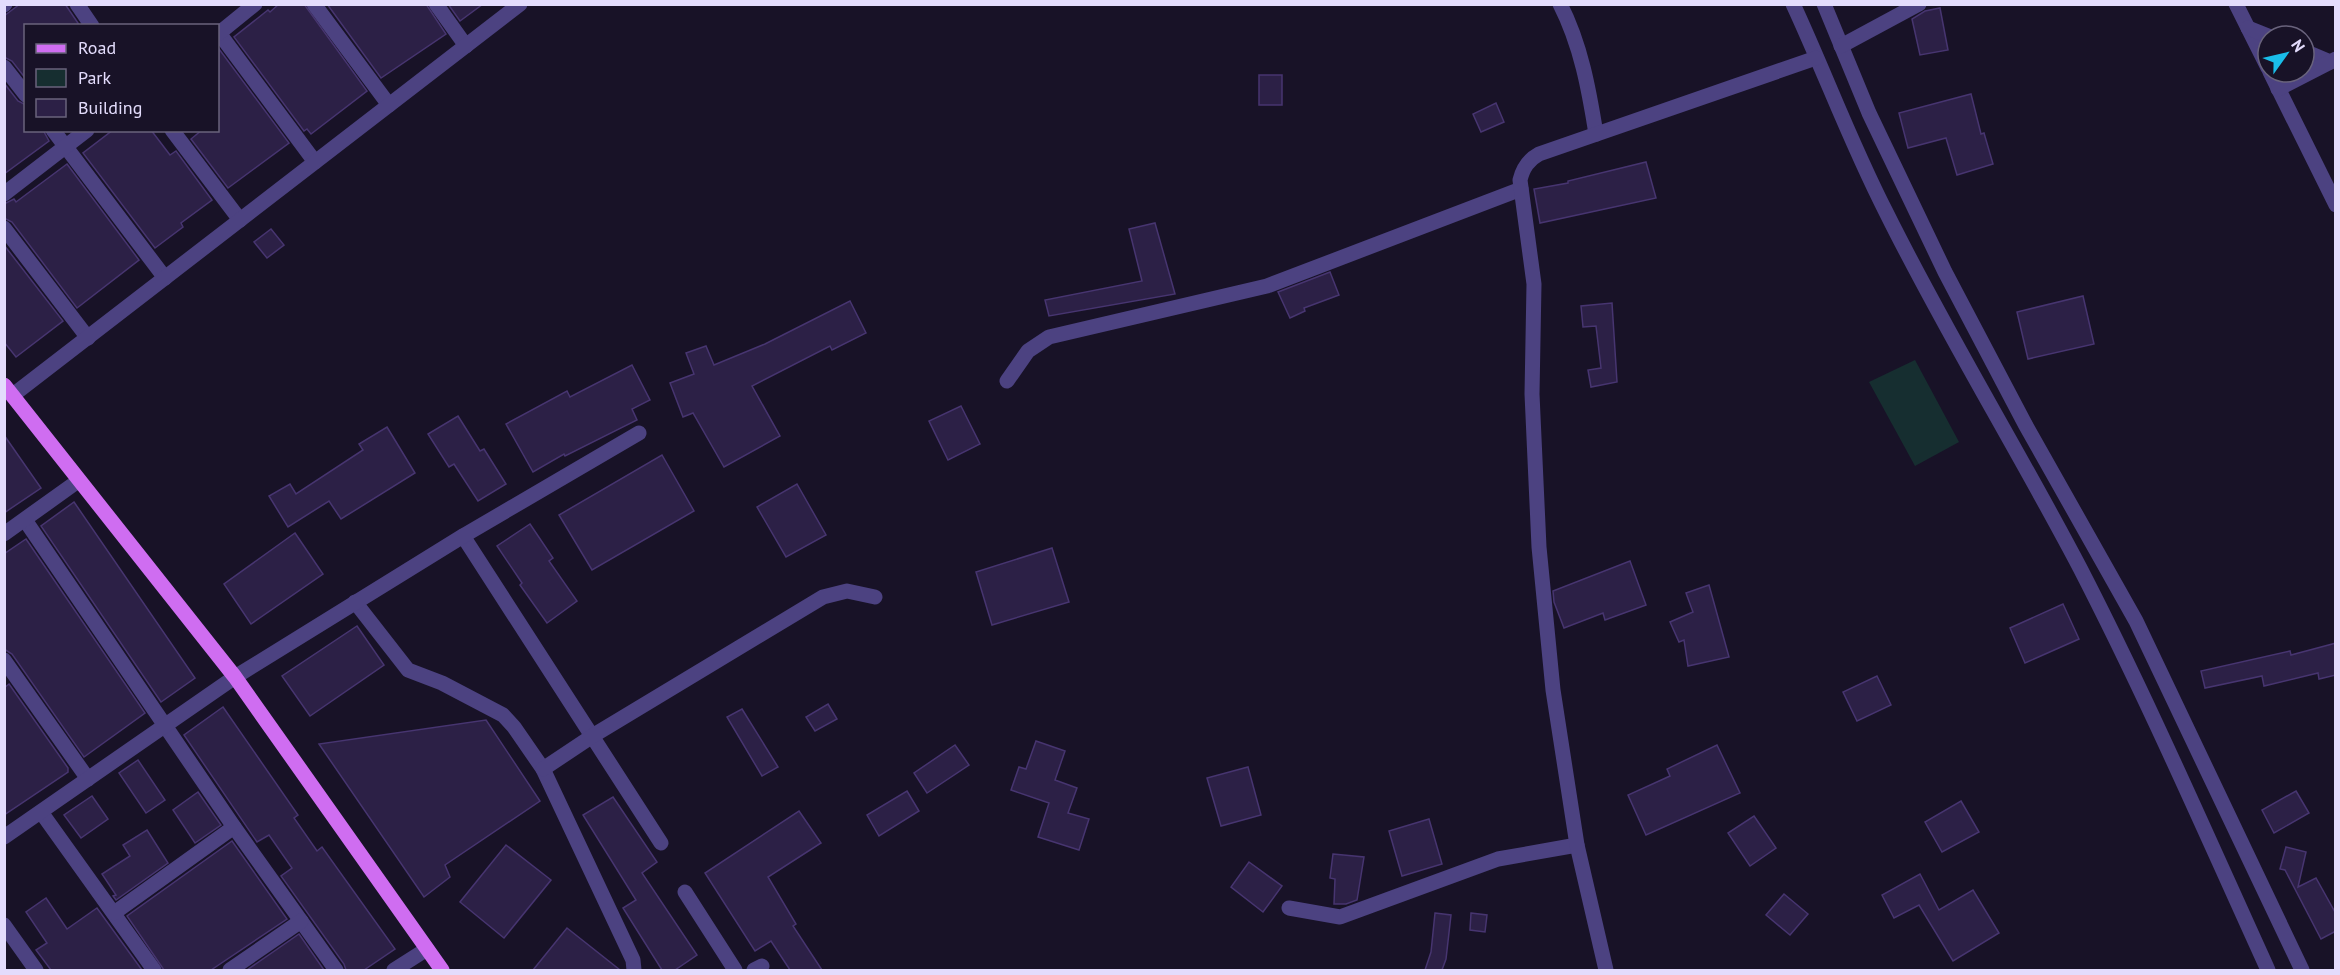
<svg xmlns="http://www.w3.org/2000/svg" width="2340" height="975" font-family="'PT Sans',sans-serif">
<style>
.green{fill:#162e30}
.building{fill:#2c2046;stroke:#473570;stroke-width:1.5}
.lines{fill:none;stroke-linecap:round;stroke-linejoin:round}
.minor{stroke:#4c4281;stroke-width:15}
.major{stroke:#cf6df1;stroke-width:15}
</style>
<rect width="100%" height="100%" fill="#181227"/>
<!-- green -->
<polygon class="green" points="1915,360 1959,442 1915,466 1869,382"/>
<!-- building -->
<g class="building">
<polygon points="20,4 65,4 80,26 26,26 26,79 12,61 4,57 4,16"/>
<polygon points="279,4 304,4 367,91 311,134 307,129 304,131 234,37 268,10 270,12"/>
<polygon points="327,4 426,4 446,34 381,78"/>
<polygon points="448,4 483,4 460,21"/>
<polygon points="1940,8 1948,50 1920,55 1912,19 1925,11"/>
<polygon points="219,49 289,143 228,188 191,139 202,130 218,130"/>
<rect x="1259" y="75" width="23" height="30"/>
<polygon points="4,83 18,101 26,105 26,130 43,130 49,141 4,174"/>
<polygon points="1971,94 1981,134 1984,133 1993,164 1957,175 1946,138 1908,148 1899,113"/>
<polygon points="1496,103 1504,122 1481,132 1473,114"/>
<polygon points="113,130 151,130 170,155 176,151 212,200 181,223 183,227 155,248 83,153"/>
<polygon points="1646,162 1656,198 1540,223 1534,189 1568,183 1568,181"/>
<polygon points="67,164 139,260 77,308 12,222 4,218 4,204 14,199 16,202"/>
<polygon points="1155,223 1175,294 1049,316 1045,300 1142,281 1129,229"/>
<polygon points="271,229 284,245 267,258 254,242"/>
<polygon points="4,245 63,321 16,357 4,342"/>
<polygon points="1330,272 1339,295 1304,308 1305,311 1290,318 1278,292"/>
<polygon points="2083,296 2094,344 2028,359 2017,312"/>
<polygon points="850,301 866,333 832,350 830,346 752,386 780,436 724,467 693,413 683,417 670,383 694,374 686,353 706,346 714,365 765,344"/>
<polygon points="1612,303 1617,382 1591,387 1588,370 1601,368 1596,326 1583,327 1581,306"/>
<polygon points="632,365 650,400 632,409 637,420 565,456 564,454 533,472 506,424 567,391 570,397"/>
<polygon points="961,406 980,444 948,460 929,421"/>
<polygon points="458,416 480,451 484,449 506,484 478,501 454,464 449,467 428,434"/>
<polygon points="387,427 415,473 341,519 329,501 288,527 269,496 290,484 296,494 363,450 359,444"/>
<polygon points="4,435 41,488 4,513"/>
<polygon points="662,455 694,511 592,570 559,515"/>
<polygon points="797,484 826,535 786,557 757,507"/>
<polygon points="74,502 195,678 161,702 41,526"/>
<polygon points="530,524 553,558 549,561 577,601 547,623 520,585 522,583 497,546"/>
<polygon points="295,533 323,574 251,624 224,584"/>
<polygon points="26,539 145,713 84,757 12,654 4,649 4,554"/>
<polygon points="1052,548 1069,602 992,625 976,572"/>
<polygon points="1630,561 1646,605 1605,620 1603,613 1564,628 1554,602 1553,591"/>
<polygon points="1709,585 1729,657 1688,666 1684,640 1679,642 1670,622 1693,612 1686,593"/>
<polygon points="2063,604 2079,639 2025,663 2010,628"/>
<polygon points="357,626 384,665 310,716 282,676"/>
<polygon points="2336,643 2336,675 2319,679 2318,673 2264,686 2262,676 2205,688 2201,671 2290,651 2291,655"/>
<polygon points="1877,676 1891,705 1857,721 1843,692"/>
<polygon points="9,684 68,768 68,772 4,815 4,688"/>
<polygon points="828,704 837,719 815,731 806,717"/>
<polygon points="223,707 298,815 294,818 317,851 322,847 395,949 364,970 346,970 344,964 281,876 292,868 269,835 257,842 184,735"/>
<polygon points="742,709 778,767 762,776 727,717"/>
<polygon points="486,720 540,801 445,865 450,877 424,897 319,744"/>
<polygon points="1036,741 1065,751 1055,780 1077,788 1068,813 1089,819 1079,850 1038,837 1049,803 1011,790 1019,767 1026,769"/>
<polygon points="955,745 969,765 927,793 914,773"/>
<polygon points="1717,745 1740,793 1646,835 1628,795 1670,776 1667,769"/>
<polygon points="138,760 165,800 146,813 119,773"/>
<polygon points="1248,767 1261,815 1221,826 1207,778"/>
<polygon points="907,791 919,811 879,836 867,815"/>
<polygon points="2296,791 2309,813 2274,833 2262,810"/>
<polygon points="198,792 221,825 195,843 173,810"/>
<polygon points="92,796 108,819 81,838 64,815"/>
<polygon points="613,797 657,862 642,873 697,955 675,970 662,970 623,908 636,900 583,815"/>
<polygon points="1961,801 1979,832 1942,852 1925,822"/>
<polygon points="799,811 821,843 768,877 796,924 793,926 822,970 790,970 771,941 755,951 705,873"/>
<polygon points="1754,816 1776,848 1750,866 1728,833"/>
<polygon points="1429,819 1442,864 1402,876 1389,831"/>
<polygon points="147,830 168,863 116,900 113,896 116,895 102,874 130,856 123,845"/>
<polygon points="232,841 287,919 211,970 164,970 127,916"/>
<polygon points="506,845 551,880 504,938 460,902"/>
<polygon points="2286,847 2306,852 2298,887 2316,878 2336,914 2336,931 2321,939 2285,870 2280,869"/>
<polygon points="1333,854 1364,857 1357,900 1346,904 1334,904 1335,879 1330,878"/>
<polygon points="1249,862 1282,886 1263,912 1231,887"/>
<polygon points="1920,874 1939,910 1973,890 1999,933 1953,961 1919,905 1894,918 1882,895"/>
<polygon points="1784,894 1808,914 1790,935 1766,915"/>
<polygon points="46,898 67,929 97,908 142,970 51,970 36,950 47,943 26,912"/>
<polygon points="1435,913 1451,915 1446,959 1442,970 1425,970 1431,952"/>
<polygon points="1471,913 1487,915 1485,932 1470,930"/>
<polygon points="567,928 620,970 533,970"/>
<polygon points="299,934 324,970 247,970"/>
</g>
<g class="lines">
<!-- minor -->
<g class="minor">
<polyline points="77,4 92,26"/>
<polyline points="314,4 389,105"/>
<polyline points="436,4 466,46"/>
<path d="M 1560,4 C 1581,45 1589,90 1596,134"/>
<path d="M 1793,4 C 1825,73 1851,144 1886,212 C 1946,333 2017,448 2080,568 C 2148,700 2207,836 2268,970"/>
<polyline points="1824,4 1869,113 1945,272 2025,424 2136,621 2302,970"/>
<polyline points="2236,4 2268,68"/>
<polyline points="4,5 5,4"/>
<polyline points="2248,28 2268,36"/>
<polyline points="219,33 315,162"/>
<polyline points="218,34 255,4"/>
<polyline points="1841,46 1919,4"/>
<polyline points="2304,51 2330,62"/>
<polyline points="4,67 26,95"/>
<polyline points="2270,72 2336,205"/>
<polyline points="2278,89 2336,59"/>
<polyline points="53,130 165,278"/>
<polyline points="172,130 240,220"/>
<polyline points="4,194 87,130"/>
<polyline points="4,228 88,338"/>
<polyline points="1007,381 1028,351 1049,337 1267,286 1521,189"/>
<polyline points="13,395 520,4"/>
<polyline points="25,520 234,827 336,970"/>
<polyline points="4,534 78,481"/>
<polyline points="463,536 661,843"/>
<polyline points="355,602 408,670 442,683 503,715 514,727 543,769 633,960 634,970"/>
<polyline points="4,660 88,779"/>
<polyline points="543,769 594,735 823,597 847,591 875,597"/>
<polyline points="41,812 154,970"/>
<polyline points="4,837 235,677 463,536 639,433"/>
<polyline points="685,892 735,970"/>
<polyline points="1289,908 1340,917 1498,859 1577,845"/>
<polyline points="114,913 234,827"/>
<polyline points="4,925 36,970"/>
<polyline points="230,970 301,921"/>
<polyline points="394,970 427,949"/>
<polyline points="754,970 762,966"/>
<path d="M 1606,970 L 1577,845 L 1553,690 L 1539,547 L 1532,394 L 1534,284 L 1520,180 C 1523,168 1528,160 1539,154 L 1816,58"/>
</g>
<!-- major -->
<polyline class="major" points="4,385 235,677 442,970"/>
</g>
<!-- border -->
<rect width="2340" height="975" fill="none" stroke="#e3dcfc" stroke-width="12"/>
<!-- legend -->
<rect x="24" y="24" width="195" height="108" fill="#181227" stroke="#69637c" stroke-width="1.5"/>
<rect x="36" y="44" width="30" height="9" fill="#cf6df1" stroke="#69637c" stroke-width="1.5"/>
<text x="78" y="54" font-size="18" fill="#e3dcfc">Road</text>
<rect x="36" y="69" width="30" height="18" fill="#162e30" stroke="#69637c" stroke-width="1.5"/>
<text x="78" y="84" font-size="18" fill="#e3dcfc">Park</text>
<rect x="36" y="99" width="30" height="18" fill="#2c2046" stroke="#69637c" stroke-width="1.5"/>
<text x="78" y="114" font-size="18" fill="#e3dcfc">Building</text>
<!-- north arrow -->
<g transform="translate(2286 54) rotate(56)"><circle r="28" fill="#181227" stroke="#69637c" stroke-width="1.5"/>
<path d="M0-4.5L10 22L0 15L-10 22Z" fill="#1abde9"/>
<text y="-9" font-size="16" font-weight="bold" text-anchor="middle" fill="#e3dcfc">N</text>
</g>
</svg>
